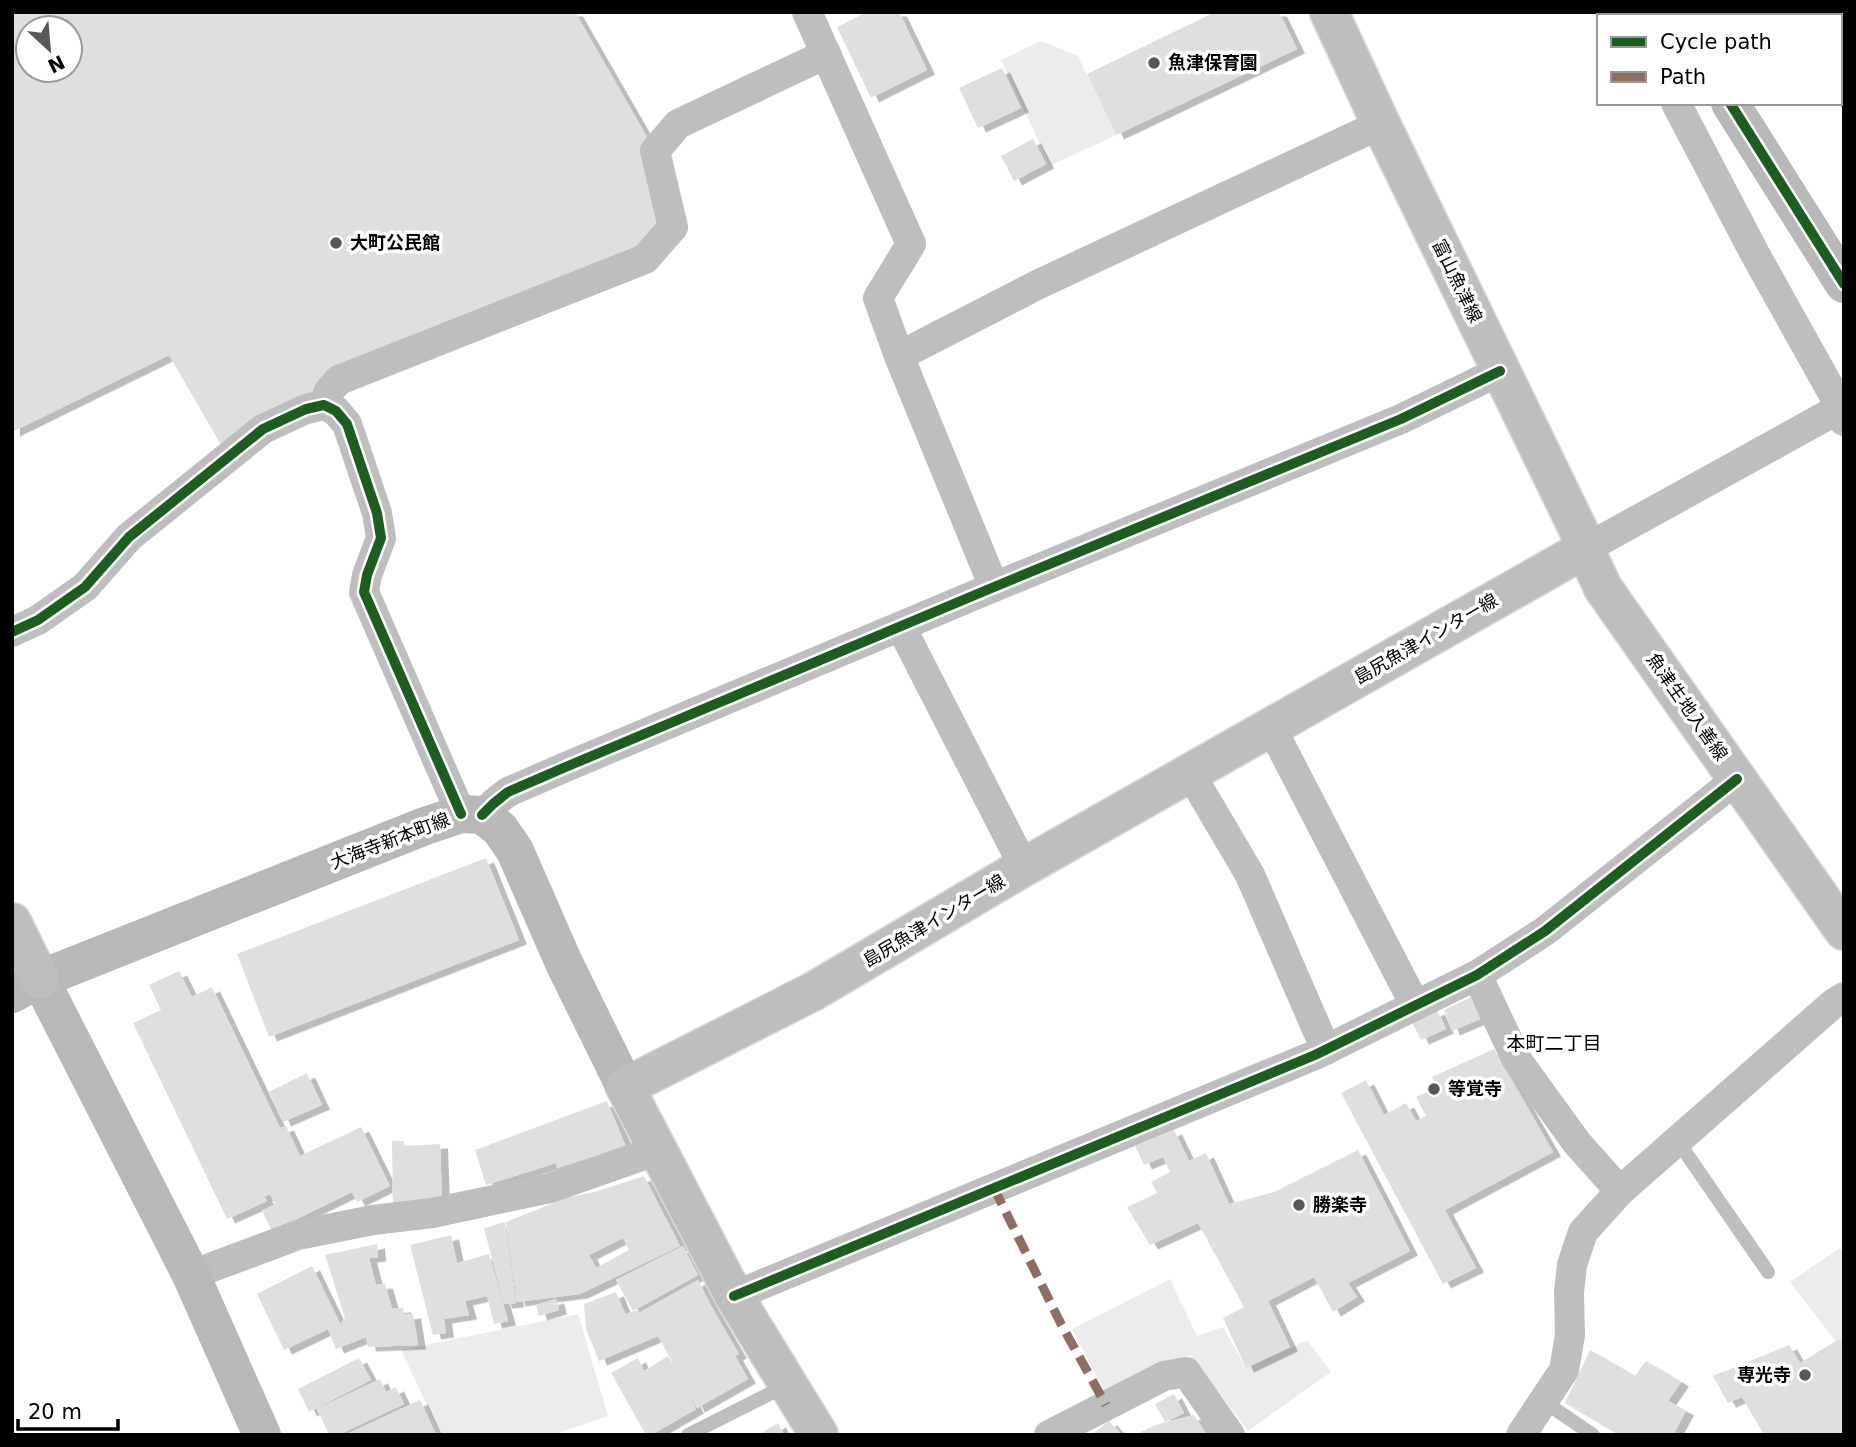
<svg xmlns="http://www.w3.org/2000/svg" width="1856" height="1447" font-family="'DejaVu Sans','Noto Sans JP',sans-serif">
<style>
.green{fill:#ececec}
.water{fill:#bfbfbf}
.building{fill:#dfdfdf;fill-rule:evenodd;filter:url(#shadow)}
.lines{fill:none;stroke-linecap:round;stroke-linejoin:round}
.primary-casing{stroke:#dbdbdb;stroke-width:41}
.lane{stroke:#bebebe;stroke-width:14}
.street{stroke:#bebebe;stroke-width:30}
.secondary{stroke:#b8b8b8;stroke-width:38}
.primary{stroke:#bebebe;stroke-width:38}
.quiet{stroke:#8d6e63;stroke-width:9;stroke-dasharray:18 9;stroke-linecap:butt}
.cycleway-casing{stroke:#fff;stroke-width:15}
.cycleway{stroke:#1b5e20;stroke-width:10}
.poi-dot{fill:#595959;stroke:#fff;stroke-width:2.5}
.labels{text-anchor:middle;stroke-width:7;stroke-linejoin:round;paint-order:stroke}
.poi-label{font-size:18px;font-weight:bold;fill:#000;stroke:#fff;text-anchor:start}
.street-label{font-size:18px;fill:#000;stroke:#fff}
.neighbourhood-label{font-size:19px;fill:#000;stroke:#fff}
</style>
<defs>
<filter id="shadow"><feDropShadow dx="8" dy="4.5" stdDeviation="0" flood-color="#0004"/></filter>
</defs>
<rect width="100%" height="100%" fill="#fff"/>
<!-- green -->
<g class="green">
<polygon points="1041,41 1078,56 1116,135 1050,166 1001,60"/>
<polygon points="1840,1248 1844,1254 1844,1352 1790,1282"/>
<polygon points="1170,1279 1197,1336 1223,1327 1246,1368 1307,1340 1331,1372 1248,1431 1190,1355 1106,1394 1072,1329"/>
<polygon points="578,1314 608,1416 552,1435 441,1435 401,1350"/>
</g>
<!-- water -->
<polygon class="water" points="1789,12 1844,12 1844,112 1839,103 1840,16 1791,16"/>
<!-- building -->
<g class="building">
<path d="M 12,12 L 575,12 L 655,151 L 673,227 L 645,259 L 339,380 L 228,457 L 169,355 L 12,432 ZM 28,28 L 70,28 L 70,70 L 28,70 Z"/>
<polygon points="867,12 899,12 927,70 871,98 837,27"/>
<polygon points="1215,12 1279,12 1297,49 1116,135 1087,74"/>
<polygon points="1002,68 1021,108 978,128 959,88"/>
<polygon points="1033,139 1046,164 1014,181 1001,156"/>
<polygon points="486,858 519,940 269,1037 237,954"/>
<polygon points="179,971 192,997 212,987 280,1128 286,1126 300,1156 361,1127 390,1186 357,1202 352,1192 272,1231 262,1211 275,1204 270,1194 264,1197 267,1201 227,1219 133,1023 161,1010 149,985"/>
<polygon points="1471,997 1480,1019 1452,1031 1444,1010"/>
<polygon points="1437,1010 1446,1029 1421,1040 1412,1022"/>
<polygon points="1494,1049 1553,1152 1445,1210 1476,1268 1443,1284 1341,1093 1366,1080 1384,1115 1406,1103 1416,1121 1426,1116 1416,1097 1438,1087 1432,1077"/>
<polygon points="307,1073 322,1105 283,1122 269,1092"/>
<polygon points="607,1101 628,1152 599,1160 592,1157 557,1168 556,1163 486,1185 475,1150"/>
<polygon points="1174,1130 1189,1161 1206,1153 1229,1204 1274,1192 1358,1150 1410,1251 1348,1283 1357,1297 1333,1312 1314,1277 1268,1301 1290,1347 1246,1368 1223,1318 1244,1307 1198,1223 1150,1245 1127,1207 1157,1193 1151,1182 1170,1172 1163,1157 1144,1165 1135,1146"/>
<polygon points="392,1141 404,1141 405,1146 440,1144 442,1200 393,1211"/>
<path d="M 644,1176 L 680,1246 L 580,1294 L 517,1302 L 506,1222 L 566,1198 L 598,1191 ZM 623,1238 L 629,1250 L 596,1268 L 589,1255 Z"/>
<polygon points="505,1222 516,1303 504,1304 484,1228"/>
<polygon points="451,1235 457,1263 489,1254 508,1321 494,1324 487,1296 465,1301 469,1315 444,1319 446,1333 433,1335 410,1245"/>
<polygon points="377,1244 378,1257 369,1258 376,1285 385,1284 392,1309 403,1308 404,1315 413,1314 418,1345 368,1347 366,1337 336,1349 328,1329 284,1350 257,1294 312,1266 340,1324 345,1318 325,1255"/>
<polygon points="683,1246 698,1275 633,1311 616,1280"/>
<polygon points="698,1280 711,1306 739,1354 735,1356 748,1379 697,1408 658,1336 599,1361 586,1329 584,1304 616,1292 625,1314 638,1310 639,1313"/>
<polygon points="556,1299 559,1310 539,1316 536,1305"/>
<polygon points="1844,1336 1844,1435 1779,1435 1777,1432 1764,1435 1742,1397 1728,1403 1713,1376 1789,1345 1800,1363"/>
<polygon points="1590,1350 1635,1376 1646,1361 1681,1382 1668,1401 1686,1411 1673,1435 1619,1435 1565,1403"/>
<polygon points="668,1356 690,1394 689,1395 696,1409 651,1435 646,1435 611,1373 638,1358 644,1371"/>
<polygon points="359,1358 371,1380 309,1412 298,1389"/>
<polygon points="380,1379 386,1392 396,1387 404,1404 338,1435 329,1435 317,1409"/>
<polygon points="1174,1394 1184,1413 1165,1422 1155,1404"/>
<polygon points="420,1400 436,1435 345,1435"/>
<polygon points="1194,1415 1207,1435 1135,1435 1155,1425"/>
<polygon points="1109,1421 1122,1435 1091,1435"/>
<polygon points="778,1423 784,1435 758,1435"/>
</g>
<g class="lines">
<defs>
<g id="primary">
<polyline points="1329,12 1381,124 1578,529 1585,549 1603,588 1844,931"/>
<polyline points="12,922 40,979"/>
<polyline points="819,1435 734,1296 625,1087 814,991 1024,867 1585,549"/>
</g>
</defs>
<!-- primary casing -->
<use href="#primary" class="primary-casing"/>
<!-- lane -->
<g class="lane">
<polyline points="1677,1140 1768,1272"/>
<polyline points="1543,1401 1593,1435"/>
<polyline points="688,1435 787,1385"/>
</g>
<!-- street -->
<g class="street">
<polyline points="807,12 911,244 878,298 899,356 994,587"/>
<polyline points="1627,12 1629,16"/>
<polyline points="1676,103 1755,254 1841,408 1844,421"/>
<polyline points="899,356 1037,285 1381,124"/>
<polyline points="324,405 329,391 339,380 645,259 673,227 655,151 678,124 826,54"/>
<polyline points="1585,549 1844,406"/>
<polyline points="901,627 1024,867"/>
<polyline points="12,632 38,620 85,587 129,537 263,429 306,409 324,405 336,411 347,424 377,513 381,538 367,575 364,592 461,814"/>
<polyline points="1271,727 1415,1005"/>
<polyline points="1190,773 1250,875 1326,1050"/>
<polyline points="482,815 493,804 508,792 568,766 994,587 1401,419 1500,371"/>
<polyline points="1477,975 1517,1060 1577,1143 1620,1191"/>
<polyline points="191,1275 298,1235 373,1220 432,1213 550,1188 658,1150"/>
<polyline points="734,1296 1315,1055 1477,975 1545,931 1737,779"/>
<polyline points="1049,1435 1164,1376 1186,1372 1230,1435"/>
<polyline points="1521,1435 1564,1370 1570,1335 1569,1292 1572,1265 1583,1232 1620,1191 1834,1003 1844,997"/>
</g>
<!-- secondary -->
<g class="secondary">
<polyline points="1678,12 1680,16"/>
<polyline points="1730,103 1844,284"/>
<polyline points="40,979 191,1275 262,1435"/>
<polyline points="12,994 40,979 425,826 461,814 482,815 500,829 515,851 564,963 625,1087"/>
</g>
<!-- primary -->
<use href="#primary" class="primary"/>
<!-- quiet -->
<polyline class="quiet" points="994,1188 1061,1324 1106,1405"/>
<defs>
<g id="cycleway">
<polyline points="1730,103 1844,284"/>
<polyline points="12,632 38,620 85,587 129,537 263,429 306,409 324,405 336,411 347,424 377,513 381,538 367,575 364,592 461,814"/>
<polyline points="482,815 493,804 508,792 568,766 994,587 1401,419 1500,371"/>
<polyline points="734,1296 1315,1055 1477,975 1545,931 1737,779"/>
</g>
</defs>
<!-- cycleway casing -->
<use href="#cycleway" class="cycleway-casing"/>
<!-- cycleway -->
<use href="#cycleway" class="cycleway"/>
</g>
<!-- markers -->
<g class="poi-dot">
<circle cx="1154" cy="63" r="7"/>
<circle cx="336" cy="243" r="7"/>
<circle cx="1434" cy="1089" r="7"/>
<circle cx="1299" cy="1205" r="7"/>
<circle cx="1805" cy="1375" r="7"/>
</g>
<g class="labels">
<!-- poi labels -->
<g class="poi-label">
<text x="1168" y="69">魚津保育園</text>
<text x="350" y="249">大町公民館</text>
<text x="1448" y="1095">等覚寺</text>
<text x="1313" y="1211">勝楽寺</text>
<text x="1791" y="1381" text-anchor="end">専光寺</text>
</g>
<!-- street labels -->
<g class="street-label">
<text transform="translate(1457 281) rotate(64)" y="6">富山魚津線</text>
<text transform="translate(1426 639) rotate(-30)" y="6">島尻魚津インター線</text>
<text transform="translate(1687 707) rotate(55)" y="6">魚津生地入善線</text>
<text transform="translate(390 841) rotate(-21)" y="6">大海寺新本町線</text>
<text transform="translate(934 921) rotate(-31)" y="6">島尻魚津インター線</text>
</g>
<!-- neighbourhood labels -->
<g class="neighbourhood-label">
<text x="1554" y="1050">本町二丁目</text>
</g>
</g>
<!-- border -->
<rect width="1856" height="1447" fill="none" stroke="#000000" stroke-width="28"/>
<!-- legend -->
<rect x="1597" y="14" width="245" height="91" fill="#ffffff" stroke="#999999" stroke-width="2"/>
<rect x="1611" y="37" width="35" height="10" fill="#1b5e20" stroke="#999999" stroke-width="2"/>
<text x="1660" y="49" font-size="21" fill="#000000">Cycle path</text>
<rect x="1611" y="72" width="35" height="10" fill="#8d6e63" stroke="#999999" stroke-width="2"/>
<text x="1660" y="84" font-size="21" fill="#000000">Path</text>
<!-- north arrow -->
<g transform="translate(49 49) rotate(154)"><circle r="33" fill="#ffffff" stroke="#999999" stroke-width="2"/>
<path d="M0-5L12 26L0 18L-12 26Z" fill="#595959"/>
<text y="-10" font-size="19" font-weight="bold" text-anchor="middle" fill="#000000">N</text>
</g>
<!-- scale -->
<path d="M18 1419v10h100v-10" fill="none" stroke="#000000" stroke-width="3.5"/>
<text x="28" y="1419" font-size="21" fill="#000000" stroke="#ffffff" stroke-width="5" paint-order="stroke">20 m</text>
</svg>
